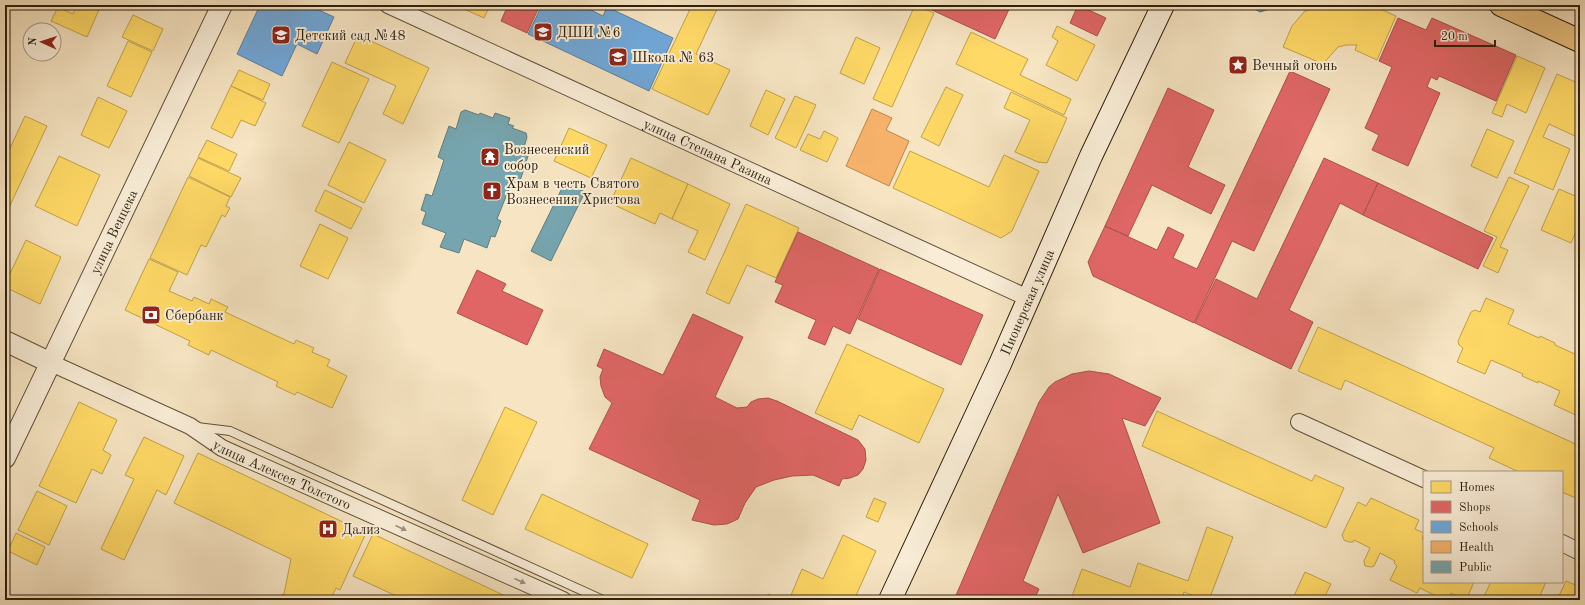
<svg xmlns="http://www.w3.org/2000/svg" width="1585" height="605" font-family="'Old Standard TT',serif">
<style>
.homes{fill:#ffd966;stroke:#c0a14a}
.shops{fill:#e06666;stroke:#ab504a}
.schools{fill:#6fa8dc;stroke:#5c7f9d}
.health{fill:#f6b26b;stroke:#ba864e}
.public{fill:#76a5af;stroke:#607c7e}
.lines{fill:none;stroke-linecap:round;stroke-linejoin:round}
.service-casing{stroke:#605038;stroke-width:10}
.minor-casing{stroke:#605038;stroke-width:18}
.tertiary-casing{stroke:#605038;stroke-width:22}
.secondary-casing{stroke:#2e1e0a;stroke-width:24}
.primary-casing{stroke:#2e1e0a;stroke-width:24}
.service{stroke:#f9edd7;stroke-width:8}
.minor{stroke:#f9edd7;stroke-width:16}
.tertiary{stroke:#f9edd7;stroke-width:20}
.secondary{stroke:#f9edd7;stroke-width:22}
.primary{stroke:#ebc281;stroke-width:22}
.oneway{fill:#9e907b}
.labels{text-anchor:middle;stroke-width:4;stroke-linejoin:round;paint-order:stroke}
.poi-label{font-size:14px;fill:#2e1e0a;stroke:#f9edd7;text-anchor:start}
.street-label{font-size:14px;fill:#2e1e0a;stroke:#f9edd7}
</style>
<rect width="100%" height="100%" fill="#f6e4c2"/>
<filter id="stains"><feTurbulence type="fractalNoise" baseFrequency=".005" numOctaves="4"/><feColorMatrix values="0 0 0 0 .2 0 0 0 0 .09 0 0 0 0 .02 0 0 0 .5 -.17"/></filter>
<radialGradient id="worn" r=".72"><stop offset=".6" stop-color="#630" stop-opacity="0"/><stop offset="1" stop-color="#630" stop-opacity=".3"/></radialGradient>
<!-- homes -->
<g class="homes">
<polygon points="77,5 101,5 87,37 51,21 58,7 73,14"/>
<polygon points="455,5 490,5 484,18"/>
<polygon points="692,5 719,5 696,54 730,70 708,115 652,89"/>
<polygon points="915,5 934,13 892,107 873,99"/>
<polygon points="1316,5 1372,5 1396,16 1377,60 1355,50 1357,45 1346,45 1338,47 1323,64 1283,47 1292,26 1304,12"/>
<polygon points="133,15 163,29 153,51 122,37"/>
<polygon points="1057,26 1095,45 1077,81 1046,65 1058,41 1052,37"/>
<polygon points="971,32 1028,59 1020,75 1071,99 1064,115 956,64"/>
<polygon points="358,35 429,68 403,124 383,114 396,86 345,63"/>
<polygon points="856,37 880,48 864,84 840,73"/>
<polygon points="128,41 152,52 131,97 107,86"/>
<polygon points="1517,56 1545,68 1526,113 1507,104 1502,117 1492,113"/>
<polygon points="332,62 369,79 339,143 302,126"/>
<polygon points="239,70 270,84 263,100 231,86"/>
<polygon points="1557,74 1580,84 1580,131 1577,137 1549,124 1543,137 1570,149 1553,190 1514,173"/>
<polygon points="231,86 266,103 255,126 241,120 232,138 211,128"/>
<polygon points="946,87 963,95 939,146 921,137"/>
<polygon points="766,90 785,99 768,135 750,126"/>
<polygon points="1011,92 1067,118 1047,163 1038,162 1015,152 1030,120 1004,108"/>
<polygon points="795,96 816,105 796,148 775,138"/>
<polygon points="98,97 127,111 109,148 81,135"/>
<polygon points="25,116 47,126 7,212 5,211 5,159"/>
<polygon points="569,128 607,145 591,178 554,161"/>
<polygon points="1487,129 1514,141 1497,178 1471,166"/>
<polygon points="824,131 838,138 827,162 800,150 808,134 820,139"/>
<polygon points="207,140 237,154 229,171 198,157"/>
<polygon points="349,142 386,160 364,203 328,185"/>
<polygon points="910,151 989,187 1004,155 1039,171 1012,231 1001,238 893,188"/>
<polygon points="59,156 100,175 77,226 35,206"/>
<polygon points="198,158 241,178 231,197 189,176"/>
<polygon points="631,158 688,184 672,219 660,213 655,224 610,203"/>
<polygon points="188,177 230,197 226,206 230,208 225,217 222,215 206,247 201,245 187,275 150,258"/>
<polygon points="1509,177 1529,186 1500,247 1508,250 1498,273 1483,266 1497,237 1484,231"/>
<polygon points="688,184 730,204 705,260 688,252 698,231 672,219"/>
<polygon points="1559,189 1580,198 1580,222 1571,243 1541,230"/>
<polygon points="325,190 362,208 351,229 315,211"/>
<polygon points="746,204 799,228 776,278 747,265 729,304 706,293"/>
<polygon points="320,224 348,238 328,279 300,266"/>
<polygon points="26,240 61,257 40,304 5,287 5,284"/>
<polygon points="149,259 178,272 169,291 192,301 194,297 209,304 211,299 228,307 225,312 294,344 296,340 314,348 312,352 330,360 327,366 347,376 332,408 297,392 295,395 276,386 278,382 211,350 209,355 188,345 190,341 125,310"/>
<polygon points="1486,298 1514,310 1508,324 1539,338 1540,336 1555,343 1555,345 1577,355 1580,348 1580,417 1554,405 1560,391 1538,381 1538,383 1522,376 1523,374 1491,360 1485,374 1457,362 1463,348 1459,345 1458,341 1471,312 1475,310 1480,312"/>
<polygon points="1318,327 1580,446 1580,500 1562,492 1562,472 1519,472 1489,458 1494,448 1345,380 1341,390 1298,371"/>
<polygon points="847,344 944,389 919,443 859,415 852,430 815,413"/>
<polygon points="79,402 117,420 103,450 111,455 102,474 92,469 76,503 39,486"/>
<polygon points="505,407 537,422 493,515 462,500"/>
<polygon points="1157,411 1312,481 1315,475 1344,488 1326,528 1142,446"/>
<polygon points="144,437 184,456 166,495 157,490 124,560 101,549 134,479 125,475"/>
<polygon points="198,453 366,533 340,590 336,588 330,600 271,600 284,594 291,559 174,503"/>
<polygon points="37,491 67,506 49,545 18,530"/>
<polygon points="542,494 648,544 632,578 525,529"/>
<polygon points="874,498 886,503 878,522 866,517"/>
<polygon points="1371,498 1419,520 1415,529 1424,533 1422,539 1424,540 1424,582 1474,582 1466,600 1451,593 1447,600 1444,600 1420,588 1417,593 1390,580 1397,566 1394,563 1395,561 1380,553 1374,566 1371,567 1365,566 1364,561 1370,548 1354,540 1353,542 1349,542 1344,540 1342,535 1358,502 1366,506"/>
<polygon points="1207,527 1233,537 1209,600 1205,600 1184,592 1182,600 1071,599 1082,569 1130,587 1138,563 1188,581"/>
<polygon points="16,533 45,547 37,565 8,551"/>
<polygon points="373,534 514,600 405,600 353,576"/>
<polygon points="843,535 876,551 854,600 789,600 802,569 823,579"/>
<polygon points="1305,572 1331,584 1323,600 1292,600"/>
<polygon points="1566,581 1580,587 1580,600 1557,600"/>
<polygon points="1491,582 1546,582 1538,600 1482,600"/>
<polygon points="768,594 782,600 765,600"/>
</g>
<!-- shops -->
<g class="shops">
<polygon points="508,5 540,5 527,33 501,21"/>
<polygon points="844,5 858,5 855,10"/>
<polygon points="921,5 1011,5 995,39"/>
<polygon points="1078,5 1106,18 1097,36 1070,23"/>
<polygon points="1398,18 1426,30 1432,18 1516,55 1496,101 1439,76 1437,80 1431,77 1427,87 1440,93 1408,166 1372,150 1379,135 1365,128 1392,67 1379,61"/>
<polygon points="1290,71 1330,89 1254,251 1232,241 1194,323 1093,276 1088,262 1105,226 1157,250 1168,227 1184,235 1173,258 1197,269"/>
<polygon points="1168,88 1214,110 1188,167 1225,185 1211,214 1152,185 1128,236 1105,226"/>
<polygon points="1324,158 1378,183 1363,215 1340,203 1289,310 1313,322 1291,369 1195,323 1216,279 1257,299"/>
<polygon points="1378,183 1493,238 1478,269 1363,215"/>
<polygon points="798,232 879,269 850,334 833,326 825,345 808,338 816,320 775,302 783,285 775,282"/>
<polygon points="880,269 983,315 961,365 858,319"/>
<polygon points="477,270 506,284 502,291 543,310 527,345 457,313"/>
<polygon points="693,314 743,337 715,397 737,408 747,407 751,402 758,399 768,398 777,401 858,440 865,449 866,460 863,469 858,475 850,478 842,479 839,486 813,475 792,476 774,480 756,487 745,503 738,519 727,524 714,525 692,520 700,500 589,449 612,403 605,397 601,386 600,377 603,369 597,366 604,349 663,375"/>
<polygon points="1089,371 1109,374 1161,398 1145,426 1122,418 1160,523 1083,553 1058,494 1023,581 1039,589 1034,600 954,600 1039,402 1049,387 1055,382 1072,374"/>
</g>
<!-- schools -->
<g class="schools">
<polygon points="260,5 308,5 334,17 317,54 297,44 282,76 237,54"/>
<polygon points="542,5 591,5 589,9 603,16 607,7 673,38 649,91 528,34"/>
</g>
<!-- health -->
<polygon class="health" points="872,109 892,118 886,130 909,141 889,186 846,166"/>
<!-- public -->
<g class="public">
<polygon points="1248,5 1275,5 1273,8 1260,12"/>
<polygon points="465,110 479,115 480,113 493,118 495,113 510,118 508,124 514,126 512,128 526,133 527,137 523,151 529,153 519,184 512,181 511,184 497,219 501,221 495,237 491,236 487,248 464,239 459,253 440,247 446,233 422,224 426,212 421,210 426,194 432,196 444,160 438,157 449,126 456,129 461,112"/>
<polygon points="565,182 585,192 551,261 531,251"/>
</g>
<g class="lines">
<defs>
<polyline id="service" points="197,427 230,431 603,600"/>
<g id="minor">
<path id="s1" d="M 388,5 L 1028,298"/>
<path id="s2" d="M 51,363 L 190,426 L 222,448 L 563,600"/>
<polyline points="1299,422 1424,479"/>
<polyline points="1562,543 1580,552"/>
</g>
<g id="tertiary">
<polyline points="5,341 51,363"/>
<path id="s3" d="M 5,458 L 222,5"/>
</g>
<g id="secondary">
<path id="s4" d="M 890,600 L 1000,364 L 1091,156 L 1163,5"/>
</g>
<polyline id="primary" points="1501,5 1580,41"/>
</defs>
<!-- service casing -->
<use href="#service" class="service-casing"/>
<!-- minor casing -->
<use href="#minor" class="minor-casing"/>
<!-- tertiary casing -->
<use href="#tertiary" class="tertiary-casing"/>
<!-- secondary casing -->
<use href="#secondary" class="secondary-casing"/>
<!-- primary casing -->
<use href="#primary" class="primary-casing"/>
<!-- service -->
<use href="#service" class="service"/>
<!-- minor -->
<use href="#minor" class="minor"/>
<!-- tertiary -->
<use href="#tertiary" class="tertiary"/>
<!-- secondary -->
<use href="#secondary" class="secondary"/>
<!-- primary -->
<use href="#primary" class="primary"/>
</g>
<!-- one-way arrows -->
<defs><path id="oneway-solid" d="M-6-.8H1V-3.2L6.5 0L1 3.2V.8H-6Z"/></defs>
<g class="oneway">
<use href="#oneway-solid" transform="translate(401 528) rotate(24)"/>
<use href="#oneway-solid" transform="translate(520 581) rotate(24)"/>
</g>
<!-- icons -->
<defs>
<symbol id="school-square" viewBox="-11 -11 22 22"><rect x="-9" y="-9" width="18" height="18" rx="4" fill="#8f2418" stroke="#f9edd7"/><path d="M0-5L7-2L0 1L-7-2ZM-4 1L0 2.5L4 1V4Q0 6-4 4Z" fill="#fff"/></symbol>
<symbol id="sight-square" viewBox="-11 -11 22 22"><rect x="-9" y="-9" width="18" height="18" rx="4" fill="#8f2418" stroke="#f9edd7"/><path d="M0-6L1.8-2.2L6-1.7L2.9 1.2L3.7 5.4L0 3.3L-3.7 5.4L-2.9 1.2L-6-1.7L-1.8-2.2Z" fill="#fff"/></symbol>
<symbol id="temple-square" viewBox="-11 -11 22 22"><rect x="-9" y="-9" width="18" height="18" rx="4" fill="#8f2418" stroke="#f9edd7"/><path d="M0-6L5-2H3V0L6.5 2.5H4V6H1.5V3h-3V6H-4V2.5H-6.5L-3 0V-2H-5Z" fill="#fff"/></symbol>
<symbol id="church-square" viewBox="-11 -11 22 22"><rect x="-9" y="-9" width="18" height="18" rx="4" fill="#8f2418" stroke="#f9edd7"/><path d="M-1.2-6h2.4v3.5h3.3v2.4h-3.3V6h-2.4V-.1h-3.3v-2.4h3.3Z" fill="#fff"/></symbol>
<symbol id="bank-square" viewBox="-11 -11 22 22"><rect x="-9" y="-9" width="18" height="18" rx="4" fill="#8f2418" stroke="#f9edd7"/><path d="M-6-4H6V4H-6ZM0-2.3a2.3 2.3 0 1 0 0 4.6a2.3 2.3 0 1 0 0-4.6Z" fill="#fff"/></symbol>
<symbol id="hospital-square" viewBox="-11 -11 22 22"><rect x="-9" y="-9" width="18" height="18" rx="4" fill="#8f2418" stroke="#f9edd7"/><path d="M-5-5h3v3.5h4V-5h3V5h-3V1.5h-4V5h-3Z" fill="#fff"/></symbol>
</defs>
<g fill-rule="evenodd">
<use href="#school-square" x="532" y="21" width="22" height="22"/>
<use href="#school-square" x="270" y="24" width="22" height="22"/>
<use href="#school-square" x="607" y="46" width="22" height="22"/>
<use href="#sight-square" x="1227" y="54" width="22" height="22"/>
<use href="#temple-square" x="479" y="146" width="22" height="22"/>
<use href="#church-square" x="481" y="180" width="22" height="22"/>
<use href="#bank-square" x="140" y="304" width="22" height="22"/>
<use href="#hospital-square" x="317" y="518" width="22" height="22"/>
</g>
<g class="labels">
<!-- poi labels -->
<g class="poi-label">
<text x="557" y="37">ДШИ №6</text>
<text x="295" y="40">Детский сад №48</text>
<text x="632" y="62">Школа № 63</text>
<text x="1252" y="70">Вечный огонь</text>
<text x="504" y="154">Вознесенский<tspan x="504" dy="16">собор</tspan></text>
<text x="506" y="188">Храм в честь Святого<tspan x="506" dy="16">Вознесения Христова</tspan></text>
<text x="165" y="320">Сбербанк</text>
<text x="342" y="534">Дализ</text>
</g>
<!-- street labels -->
<g class="street-label">
<text dy="5" stroke="none"><textPath href="#s1" startOffset="352">улица Степана Разина</textPath></text>
<text dy="5" stroke="none"><textPath href="#s3" startOffset="251">улица Венцека</textPath></text>
<text dy="5" stroke="none"><textPath href="#s4" startOffset="328">Пионерская улица</textPath></text>
<text dy="5" stroke="none"><textPath href="#s2" startOffset="257">улица Алексея Толстого</textPath></text>
</g>
</g>
<!-- margin -->
<rect width="1585" height="605" fill="none" stroke="#f6e4c2" stroke-width="20"/>
<rect x="6" y="6" width="1573" height="593" fill="none" stroke="#2e1e0a" stroke-width="2"/>
<rect x="10" y="10" width="1565" height="585" fill="none" stroke="#2e1e0a"/>
<!-- legend -->
<rect x="1423" y="471" width="140" height="112" fill="#f9edd7" stroke="#a89a85"/>
<rect x="1431" y="481" width="20" height="12" fill="#ffd966" stroke="#a89a85"/>
<text x="1459" y="491" font-size="12" fill="#2e1e0a">Homes</text>
<rect x="1431" y="501" width="20" height="12" fill="#e06666" stroke="#a89a85"/>
<text x="1459" y="511" font-size="12" fill="#2e1e0a">Shops</text>
<rect x="1431" y="521" width="20" height="12" fill="#6fa8dc" stroke="#a89a85"/>
<text x="1459" y="531" font-size="12" fill="#2e1e0a">Schools</text>
<rect x="1431" y="541" width="20" height="12" fill="#f6b26b" stroke="#a89a85"/>
<text x="1459" y="551" font-size="12" fill="#2e1e0a">Health</text>
<rect x="1431" y="561" width="20" height="12" fill="#76a5af" stroke="#a89a85"/>
<text x="1459" y="571" font-size="12" fill="#2e1e0a">Public</text>
<!-- north arrow -->
<g transform="translate(42 42) rotate(273)"><circle r="19" fill="#f9edd7" stroke="#a89a85"/>
<path d="M0-3L7 15L0 10L-7 15Z" fill="#8f2418"/>
<text y="-6" font-size="11" font-weight="bold" text-anchor="middle" fill="#2e1e0a">N</text>
</g>
<!-- scale -->
<path d="M1435 40v6h60v-6" fill="none" stroke="#2e1e0a" stroke-width="2"/>
<text x="1441" y="40" font-size="12" fill="#2e1e0a" stroke="#f9edd7" stroke-width="3" paint-order="stroke">20 m</text>
<rect width="100%" height="100%" filter="url(#stains)"/>
<rect width="100%" height="100%" fill="url(#worn)"/>
</svg>
